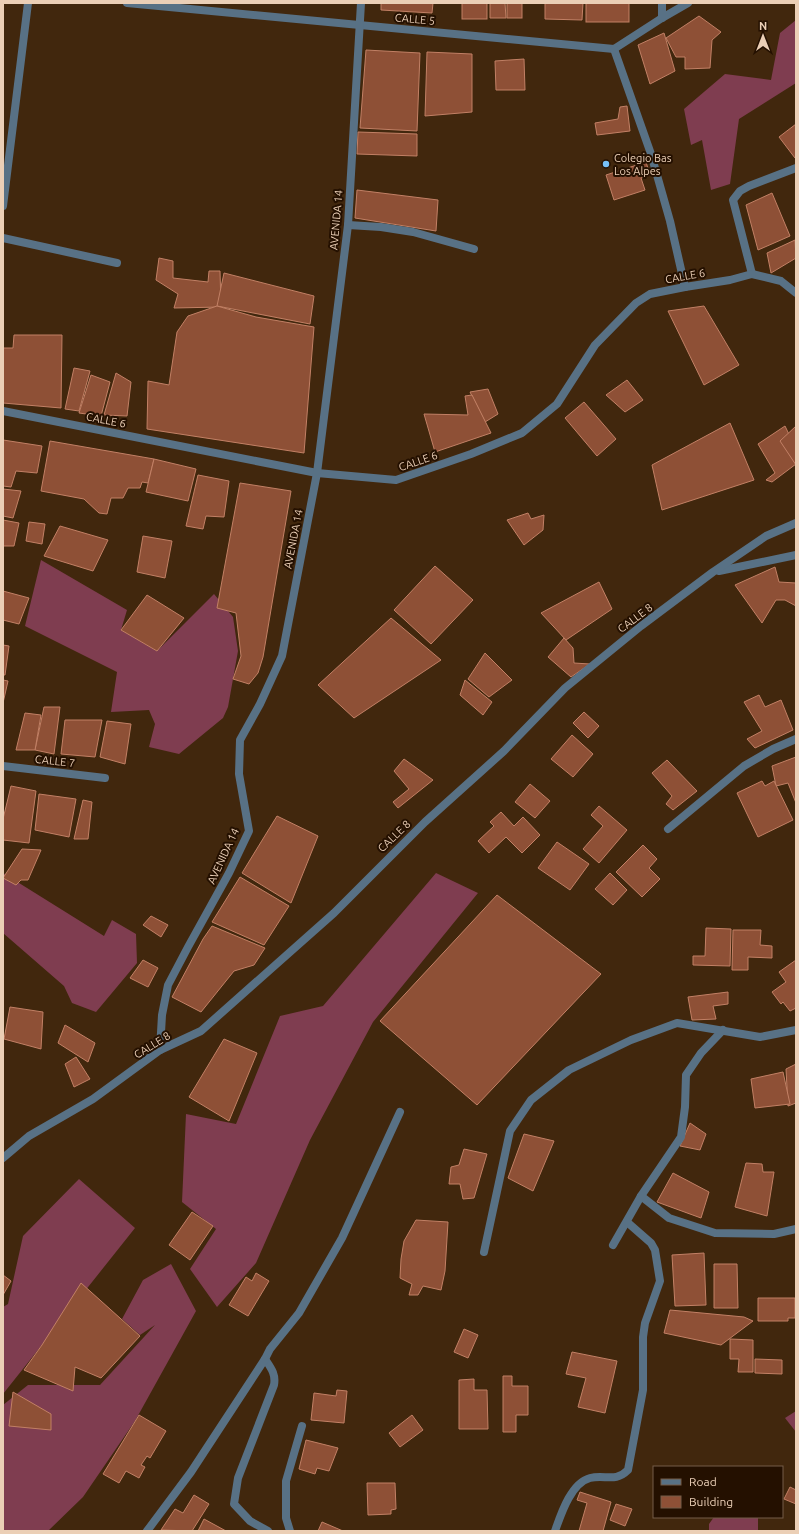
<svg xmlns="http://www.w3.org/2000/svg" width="799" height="1534" font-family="Ubuntu,sans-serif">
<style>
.forest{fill:#7f3d50}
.building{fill:#8e5036;stroke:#c28065}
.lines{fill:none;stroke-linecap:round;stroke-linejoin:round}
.service{stroke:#587185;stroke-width:8}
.minor{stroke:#587185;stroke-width:8}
.poi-dot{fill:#77c0f7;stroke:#241000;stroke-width:1.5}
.labels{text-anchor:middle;stroke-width:4;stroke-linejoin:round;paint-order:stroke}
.street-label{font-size:11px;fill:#ebcfb6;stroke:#241000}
.poi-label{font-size:11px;fill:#ebcfb6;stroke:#241000;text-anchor:start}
</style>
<rect width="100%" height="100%" fill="#41270d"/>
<!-- forest -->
<g class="forest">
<polygon points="796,20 796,83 739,119 730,184 711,190 702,140 691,145 684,109 725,74 771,80 780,33"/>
<polygon points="41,560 127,610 121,630 157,651 214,594 233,617 238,651 228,707 223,718 179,754 149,747 155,724 149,710 111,712 117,672 25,626"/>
<polygon points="3,873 104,936 112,920 136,934 137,963 96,1012 72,1003 64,986 3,933"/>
<polygon points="436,873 478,893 373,1022 310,1140 256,1263 217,1307 190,1269 216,1229 182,1202 186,1114 236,1124 280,1016 323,1006"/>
<polygon points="79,1179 135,1228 3,1394 3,1307 8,1304 23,1236"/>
<polygon points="171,1264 196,1311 135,1421 83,1497 48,1531 3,1531 3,1405 28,1385 100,1385 155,1325 140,1335 122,1319 143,1280"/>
<polygon points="796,1411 796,1432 785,1418"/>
<polygon points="714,1517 758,1517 758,1530 766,1531 709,1531 709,1524"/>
</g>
<!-- building -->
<g class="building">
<polygon points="381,3 433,3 432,13 381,10"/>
<rect x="462" y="3" width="25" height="16"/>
<polygon points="490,3 505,3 506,18 490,18"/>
<rect x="507" y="3" width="15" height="15"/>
<polygon points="545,3 583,3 582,20 545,19"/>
<rect x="586" y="3" width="43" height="19"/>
<polygon points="699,16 721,32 712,40 710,68 685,69 685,57 676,57 666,38"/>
<polygon points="664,33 675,71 650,84 638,45"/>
<polygon points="366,50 420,53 417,131 360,128"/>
<polygon points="427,52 472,54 472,112 425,116"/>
<polygon points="524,59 525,90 496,90 495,61"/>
<polygon points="627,106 630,131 597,135 595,123 618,119 620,107"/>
<polygon points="796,124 796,158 795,158 779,137"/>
<polygon points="358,132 417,134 417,156 357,154"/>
<polygon points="646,162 650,175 641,178 645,190 614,200 606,175"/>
<polygon points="357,190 438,200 436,231 355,218"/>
<polygon points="772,193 790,236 758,250 746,205"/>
<polygon points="795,240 796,258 771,273 767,253"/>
<polygon points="159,258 173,261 173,278 208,282 209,271 220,271 221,307 174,308 178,294 156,280"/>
<polygon points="224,273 314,296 310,324 217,306"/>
<polygon points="217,306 256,317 314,327 304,453 147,429 148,381 169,385 177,332 188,316"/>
<polygon points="704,306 739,365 704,385 668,311"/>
<polygon points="14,335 62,335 61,408 3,403 3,348 13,348"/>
<polygon points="74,368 90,371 79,411 65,409"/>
<polygon points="116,373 131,382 127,416 104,415"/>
<polygon points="91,375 110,382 101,416 79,413"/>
<polygon points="627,380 643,400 625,412 606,395"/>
<polygon points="488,389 498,414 485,422 470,392"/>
<polygon points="472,395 491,433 435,452 424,414 468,415 465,396"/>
<polygon points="584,402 616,439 597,456 565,418"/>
<polygon points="730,423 754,480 662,510 652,465"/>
<polygon points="785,426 796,449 796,464 772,482 766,480 775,473 758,444"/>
<polygon points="796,426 796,465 780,441"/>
<polygon points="3,440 42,446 37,473 16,471 11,487 3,486"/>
<polygon points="50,441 154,459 148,483 142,482 140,488 128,488 123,498 111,498 107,514 99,513 84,499 41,491"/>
<polygon points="154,459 196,469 188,501 146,492"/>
<polygon points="198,475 229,481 224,517 206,516 203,529 186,526"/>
<polygon points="240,483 291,491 263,657 258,673 249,684 233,679 241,656 236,613 217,608"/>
<polygon points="3,489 21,491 13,518 3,516"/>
<polygon points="528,513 531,519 544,515 543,530 524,545 507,520"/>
<polygon points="3,520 19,523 14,546 3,546"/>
<polygon points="29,522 45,524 42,544 26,541"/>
<polygon points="60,526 108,540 93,571 44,556"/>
<polygon points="143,536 172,541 165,578 137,572"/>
<polygon points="435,566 473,600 431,644 394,610"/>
<polygon points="775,567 779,582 796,583 796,606 785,600 776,600 762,623 735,585"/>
<polygon points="599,582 612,609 566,640 541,613"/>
<polygon points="3,591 29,598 19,624 3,620"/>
<polygon points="147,595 184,618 157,651 121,630"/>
<polygon points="391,618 441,660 354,718 318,685"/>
<polygon points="564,638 573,648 574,663 590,664 571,677 548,657"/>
<polygon points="3,645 9,646 5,675 3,675"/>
<polygon points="485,653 512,680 489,697 468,679"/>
<polygon points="3,680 8,681 3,703"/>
<polygon points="465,680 492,702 483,715 460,695"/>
<polygon points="759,695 765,707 781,700 793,730 755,748 747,739 762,731 744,702"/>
<polygon points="44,707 60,707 54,754 35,750"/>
<polygon points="584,712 599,726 588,738 573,723"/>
<polygon points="25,713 41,715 35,750 16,750"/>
<polygon points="65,720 102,720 95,757 61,754"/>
<polygon points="107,721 131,724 125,764 100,757"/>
<polygon points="572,735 593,754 573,777 551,759"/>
<polygon points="796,757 796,803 788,783 776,786 772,766"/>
<polygon points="404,759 433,780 398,808 393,802 409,789 394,771"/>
<polygon points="667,760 697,791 673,810 666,804 672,796 652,773"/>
<polygon points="762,781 765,786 774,781 793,820 758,837 737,793"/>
<polygon points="530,784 550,801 535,818 515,802"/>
<polygon points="11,786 36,791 29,843 3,840 3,819"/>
<polygon points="39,794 76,799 69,837 35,830"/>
<polygon points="83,800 92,802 88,839 74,839"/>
<polygon points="599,806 627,830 599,863 583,849 603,826 591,815"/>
<polygon points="501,812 514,826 523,817 540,835 522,853 506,837 489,853 478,841 494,826 490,822"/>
<polygon points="277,816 318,836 291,903 242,873"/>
<polygon points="557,842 589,864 570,890 538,868"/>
<polygon points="643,845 657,859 649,868 660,879 642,897 616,872"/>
<polygon points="22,849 41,850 28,880 21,880 16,885 3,878"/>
<polygon points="610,873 627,890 613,905 595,889"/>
<polygon points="240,877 289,906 264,945 212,922"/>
<polygon points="497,895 601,974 477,1105 380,1021"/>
<polygon points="151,916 168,925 161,937 143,925"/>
<polygon points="212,926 265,948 254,965 234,971 201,1012 172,997 203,939"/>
<polygon points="706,928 731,929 730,966 693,965 693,956 705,956"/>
<polygon points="733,930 761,930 760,945 772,946 772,958 748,957 748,970 732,970"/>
<polygon points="143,960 158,968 148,987 130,978"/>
<polygon points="796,960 796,1008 790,1011 783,1002 781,1004 772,992 786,982 779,972"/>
<polygon points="728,992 728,1004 713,1006 716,1019 692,1020 688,997"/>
<polygon points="10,1007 43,1012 41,1049 4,1039"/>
<polygon points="65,1025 95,1043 88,1062 58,1043"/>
<polygon points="224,1039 257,1053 229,1121 189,1097"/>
<polygon points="76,1057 90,1079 74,1087 65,1064"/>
<polygon points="796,1064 796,1103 788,1106 786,1069"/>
<polygon points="783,1072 790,1104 755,1108 751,1079"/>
<polygon points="690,1123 706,1134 700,1150 680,1146"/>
<polygon points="524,1134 554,1141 533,1191 508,1178"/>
<polygon points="464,1149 487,1154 474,1198 463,1199 460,1184 449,1184 451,1167 459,1165"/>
<polygon points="746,1163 762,1164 763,1172 774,1172 767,1216 735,1207"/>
<polygon points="673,1173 709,1192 701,1218 657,1202"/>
<polygon points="192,1212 213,1226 190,1260 169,1245"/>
<polygon points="416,1220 448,1222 445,1271 441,1290 423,1286 418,1295 409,1295 412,1284 400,1278 401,1259 404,1241"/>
<polygon points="704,1253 706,1305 675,1306 672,1255"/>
<polygon points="714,1264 737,1264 738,1308 714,1308"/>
<polygon points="256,1273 269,1281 248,1316 229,1305 246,1277 252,1281"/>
<polygon points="3,1275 11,1281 3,1295"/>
<polygon points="81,1283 140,1336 101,1378 75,1367 73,1391 24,1370 42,1345"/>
<polygon points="758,1298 795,1298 795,1318 788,1318 788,1321 758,1321"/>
<polygon points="670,1310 744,1317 753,1321 721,1345 664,1333"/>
<polygon points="464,1329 478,1335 468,1358 454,1352"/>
<polygon points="730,1339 753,1340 753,1372 738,1372 739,1359 730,1359"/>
<polygon points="572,1352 617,1361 605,1413 578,1407 586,1378 566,1374"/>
<polygon points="755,1359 782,1360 782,1374 755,1373"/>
<polygon points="503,1376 512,1376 512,1386 528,1386 528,1415 516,1415 516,1432 503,1432"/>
<polygon points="474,1379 474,1390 487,1390 488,1429 459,1429 459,1380"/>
<polygon points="337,1390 347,1391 344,1423 311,1420 314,1393 336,1396"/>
<polygon points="13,1392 51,1414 51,1430 9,1426"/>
<polygon points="139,1415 166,1431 150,1458 147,1456 141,1465 145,1467 139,1478 126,1471 119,1483 103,1474"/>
<polygon points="412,1415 423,1430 400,1447 389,1433"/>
<polygon points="306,1440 338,1448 329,1471 317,1468 315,1474 299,1469"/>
<polygon points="367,1483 395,1483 396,1509 391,1510 391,1514 368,1515"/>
<polygon points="790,1487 796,1490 796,1504 784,1499"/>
<polygon points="580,1492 611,1502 603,1531 579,1531 587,1503 577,1500"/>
<polygon points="194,1495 209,1504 192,1531 161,1530 175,1509 183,1513"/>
<polygon points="616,1504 632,1509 625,1526 610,1520"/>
<polygon points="204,1519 226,1531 198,1531"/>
<polygon points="322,1522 343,1531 318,1531"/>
</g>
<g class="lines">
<!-- service -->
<g class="service">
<polyline points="348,225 381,227 413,232 474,249"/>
<polyline points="3,238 117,263"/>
</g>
<!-- minor -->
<g class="minor">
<polyline points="127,3 614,49 662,18 688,3"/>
<polyline points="662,3 662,18"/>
<polyline points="614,49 651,154 670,221 685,287"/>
<polyline points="3,206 28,3"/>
<polyline points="752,274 733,200 740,191 749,186 796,168"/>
<polyline points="752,274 781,281 796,293"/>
<polyline points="3,411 317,473 396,480 471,454 522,433 557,404 595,345 636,303 650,294 685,287 730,280 752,274"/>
<polyline points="719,571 796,555"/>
<polyline points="3,766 105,778"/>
<polyline points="668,829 744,766 773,749 796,739"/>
<polyline points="160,1050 162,1015 168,985 188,947 229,873 249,831 239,774 240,740 260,704 282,656 317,473 348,225 361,3"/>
<polyline points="3,1158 29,1136 93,1099 160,1050 201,1031 334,913 425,822 504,751 565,688 641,626 713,572 766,536 796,523"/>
<polyline points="641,1196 669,1218 715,1233 774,1234 796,1229"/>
<polyline points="613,1245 641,1196 681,1137 685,1107 686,1075 701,1053 723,1030"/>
<polyline points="484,1252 510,1131 531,1100 569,1070 631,1040 677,1023 760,1037 796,1030"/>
<path d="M 265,1359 C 271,1368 276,1374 274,1385 L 238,1478 L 234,1504 L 250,1521 L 268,1531"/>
<polyline points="147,1531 191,1472 265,1359 270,1349 299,1313 342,1238 400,1112"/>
<polyline points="290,1531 286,1518 286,1481 302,1426"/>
<path d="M 555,1531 C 561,1514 571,1483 590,1478 C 605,1474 615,1483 628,1470 L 643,1390 L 643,1337 L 645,1323 L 660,1281 L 655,1250 L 651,1243 L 627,1222"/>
</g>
</g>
<!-- markers -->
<circle class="poi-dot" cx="606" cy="164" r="4"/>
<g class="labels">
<!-- street labels -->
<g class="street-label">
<text transform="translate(415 19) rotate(5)" y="4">CALLE 5</text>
<text transform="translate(336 220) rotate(-85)" y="4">AVENIDA 14</text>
<text transform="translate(685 276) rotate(-10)" y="4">CALLE 6</text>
<text transform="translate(106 420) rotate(11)" y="4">CALLE 6</text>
<text transform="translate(418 461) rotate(-19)" y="4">CALLE 6</text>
<text transform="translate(293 539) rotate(-79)" y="4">AVENIDA 14</text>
<text transform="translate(635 618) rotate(-37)" y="4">CALLE 8</text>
<text transform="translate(55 761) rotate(6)" y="4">CALLE 7</text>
<text transform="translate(394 836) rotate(-44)" y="4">CALLE 8</text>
<text transform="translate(223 856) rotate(-65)" y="4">AVENIDA 14</text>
<text transform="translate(152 1045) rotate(-32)" y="4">CALLE 8</text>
</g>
<!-- poi labels -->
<g class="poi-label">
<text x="614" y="162">Colegio Bas<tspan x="614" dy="13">Los Alpes</tspan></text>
</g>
</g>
<!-- border -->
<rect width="799" height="1534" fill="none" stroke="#ebcfb6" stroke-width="8"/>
<!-- legend -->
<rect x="653" y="1466" width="130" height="52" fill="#241000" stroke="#745c49"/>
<rect x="661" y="1479" width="20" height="6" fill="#587185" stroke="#745c49"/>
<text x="689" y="1486" font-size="12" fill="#ebcfb6">Road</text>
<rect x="661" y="1496" width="20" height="12" fill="#8e5036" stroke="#745c49"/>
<text x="689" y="1506" font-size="12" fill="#ebcfb6">Building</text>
<!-- north arrow -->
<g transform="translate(763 36)" stroke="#241000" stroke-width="3" paint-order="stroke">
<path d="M0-3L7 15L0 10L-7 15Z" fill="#ebcfb6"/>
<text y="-6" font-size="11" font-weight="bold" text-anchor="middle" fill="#ebcfb6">N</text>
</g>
</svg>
